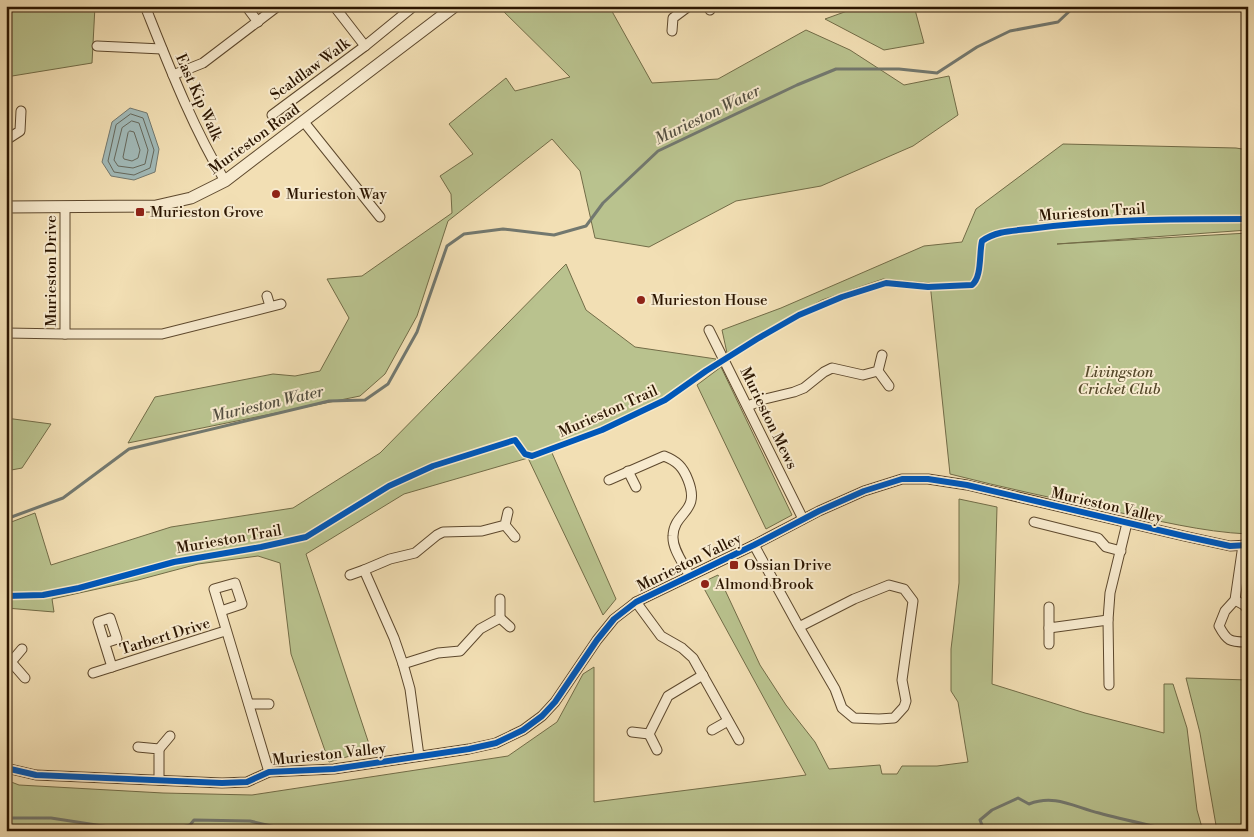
<svg xmlns="http://www.w3.org/2000/svg" width="1254" height="837" font-family="'Libre Bodoni',serif">
<style>
.green{fill:#b9c28e;stroke:#726c47}
.water{fill:#a1bab9;stroke:#72786f}
.lines{fill:none;stroke-linecap:round;stroke-linejoin:round}
.shore{stroke:#66685c;stroke-width:1}
.stream{stroke:#72786f;stroke-width:3}
.minor-casing{stroke:#5d482d;stroke-width:11}
.tertiary-casing{stroke:#5d482d;stroke-width:13}
.minor{stroke:#f7eace;stroke-width:9}
.tertiary{stroke:#f7eace;stroke-width:11}
.cycleway-casing{stroke:#f7eace;stroke-width:9}
.cycleway{stroke:#0057b8;stroke-width:6}
.poi-dot{fill:#8f2418;stroke:#f7eace;stroke-width:2}
.labels{text-anchor:middle;stroke-width:4;stroke-linejoin:round;paint-order:stroke}
.street-label{font-size:15px;fill:#2b1500;stroke:#f7eace}
.poi-label{font-size:15px;fill:#2b1500;stroke:#f7eace;text-anchor:start}
.park-label{font-size:15px;font-style:italic;fill:#56492b;stroke:#f7eace}
.water-label{font-size:16px;font-style:italic;fill:#544f41;stroke:#f7eace}
</style>
<rect width="100%" height="100%" fill="#f2dfb4"/>
<filter id="stains"><feTurbulence type="fractalNoise" baseFrequency=".004" numOctaves="4"/><feColorMatrix values="0 0 0 0 .2 0 0 0 0 .09 0 0 0 0 .02 0 0 0 .5 -.17"/></filter>
<radialGradient id="worn" r=".72"><stop offset=".6" stop-color="#630" stop-opacity="0"/><stop offset="1" stop-color="#630" stop-opacity=".3"/></radialGradient>
<!-- green -->
<g class="green">
<polygon points="6,6 95,6 92,63 6,77"/>
<polygon points="498,6 609,6 652,83 718,79 806,30 850,50 904,85 949,76 958,115 913,146 821,186 736,201 649,247 595,238 580,171 552,139 448,221 417,316 385,374 360,396 128,443 155,397 273,374 295,376 320,371 349,318 327,279 362,276 452,213 451,194 440,176 473,154 449,124 506,78 515,91 570,77"/>
<polygon points="861,6 914,6 924,43 884,50 825,19"/>
<path d="M 1063,144 L 1236,148 L 1248,150 L 1248,230 L 1057,244 L 1248,233 L 1248,534 C 1202,532 1156,520 1112,511 C 1058,499 1004,488 950,474 L 930,283 L 883,279 L 822,300 L 727,353 L 722,330 L 781,308 L 924,246 L 962,242 L 976,209 Z"/>
<polygon points="566,264 586,310 635,347 716,359 693,383 552,453 616,599 603,615 528,458 404,494 306,554 371,750 329,762 291,654 280,563 258,556 198,564 138,580 52,599 54,612 6,608 6,524 35,513 51,565 171,527 293,508 380,453"/>
<polygon points="721,367 792,515 766,529 697,385"/>
<polygon points="6,418 51,424 22,468 6,471"/>
<polygon points="959,499 997,507 992,684 1085,713 1164,733 1164,684 1173,684 1187,728 1197,810 1203,831 33,831 6,827 6,780 19,785 163,793 252,795 508,756 557,722 583,674 594,667 594,802 806,775 701,583 718,575 760,665 786,705 815,742 829,769 880,765 882,774 897,774 902,766 937,766 968,762 958,702 951,691 951,649 959,583"/>
<polygon points="1186,678 1248,680 1248,831 1217,831 1200,733"/>
</g>
<!-- water -->
<polygon class="water" points="130,108 147,113 159,149 155,172 134,180 111,176 102,162 112,122"/>
<g class="lines">
<!-- shore -->
<g class="shore">
<polygon points="131,114 143,118 154,150 150,168 134,175 114,172 108,161 116,125"/>
<polygon points="132,121 139,123 148,150 145,164 133,168 118,166 114,160 122,128"/>
<polygon points="130,131 134,132 140,150 138,158 132,161 124,159 123,157 128,133"/>
</g>
<!-- stream -->
<g class="stream">
<polyline points="6,519 63,498 129,449 329,401 365,400 388,384 417,332 447,246 464,234 503,229 554,235 586,226 603,203 658,151 797,85 836,69 899,69 937,73 977,47 1010,31 1058,22 1075,6"/>
<polyline points="6,818 51,818 135,831"/>
<polyline points="166,831 190,825 194,820 250,821 293,831"/>
<path d="M 975,831 L 982,825 L 980,820 L 992,810 L 1018,798 L 1029,804 C 1055,794 1074,807 1099,813 C 1124,820 1150,825 1175,831"/>
<polyline points="1195,831 1201,827 1203,831"/>
</g>
<defs>
<g id="minor">
<path d="M 145,6 C 169,66 192,126 225,181"/>
<polyline points="246,6 258,22"/>
<polyline points="708,6 710,10"/>
<polyline points="672,31 673,18 689,6"/>
<polyline points="97,46 162,49"/>
<polyline points="365,46 414,6"/>
<polyline points="173,75 203,63 278,6"/>
<polyline points="272,115 365,46 334,6"/>
<polyline points="304,122 380,217"/>
<polyline points="6,140 20,131 21,111"/>
<polyline points="65,207 65,334 162,334 281,304"/>
<polyline points="267,296 270,306"/>
<polyline points="709,330 803,519"/>
<polyline points="6,333 65,334"/>
<polyline points="878,371 889,386"/>
<polyline points="748,406 765,399 794,392 804,388 824,372 832,368 863,375 878,371 882,355"/>
<polyline points="628,471 636,487"/>
<path d="M 609,480 L 664,456 C 677,461 683,467 688,480 C 701,513 674,511 673,536 C 672,549 684,564 689,575"/>
<polyline points="1034,522 1098,538 1106,547 1121,551"/>
<polyline points="505,525 515,537"/>
<polyline points="754,545 799,627 854,599 889,585 904,589 913,601 902,680 906,701 904,707 894,718 879,719 854,718 842,708 835,689 799,627"/>
<path d="M 1243,545 L 1235,600 L 1225,611 L 1219,626 C 1227,641 1230,642 1246,642 L 1248,640"/>
<polyline points="350,575 364,570"/>
<polyline points="1235,600 1244,605 1248,610"/>
<polyline points="636,602 661,636 682,648 693,658 739,740"/>
<polyline points="1049,607 1049,628 1108,620"/>
<polyline points="221,611 242,604 235,583 214,589 269,772"/>
<polyline points="500,618 510,627"/>
<polyline points="1049,628 1049,644"/>
<polyline points="105,643 117,639 110,618 98,622 112,667"/>
<polyline points="6,659 11,662 25,678"/>
<polyline points="11,662 22,649"/>
<polyline points="403,664 438,653 460,651 480,629 500,618 500,599"/>
<polyline points="93,673 225,631"/>
<polyline points="1109,685 1108,620 1110,593 1127,523"/>
<polyline points="249,704 269,704"/>
<polyline points="712,730 728,721"/>
<polyline points="632,732 649,734"/>
<polyline points="138,747 159,749 159,780"/>
<polyline points="159,749 170,736"/>
<polyline points="657,750 649,734 668,696 703,675"/>
<polyline points="419,756 410,689 403,664 394,638 364,570 390,559 415,553 437,535 443,532 482,531 505,525 508,512"/>
<polyline points="6,768 36,775 222,783 247,782 269,772 334,769 469,749 496,743 523,730 542,716 555,702 597,640 614,619 636,602 754,545 819,511 864,491 902,479 928,479 967,485 1184,536 1230,546 1248,545"/>
</g>
<polyline id="tertiary" points="6,207 156,206 191,198 225,181 455,6"/>
</defs>
<!-- minor casing -->
<use href="#minor" class="minor-casing"/>
<!-- tertiary casing -->
<use href="#tertiary" class="tertiary-casing"/>
<!-- minor -->
<use href="#minor" class="minor"/>
<!-- tertiary -->
<use href="#tertiary" class="tertiary"/>
<defs>
<g id="cycleway">
<path d="M 6,596 L 43,595 L 79,588 L 174,562 L 261,547 L 306,537 L 389,486 L 433,466 L 515,440 L 525,454 L 532,456 L 602,430 L 665,400 L 706,371 L 757,339 L 799,315 L 842,297 L 886,283 L 928,287 L 972,285 C 982,277 979,254 982,241 C 996,231 1012,231 1029,229 C 1101,219 1175,219 1248,219"/>
<polyline points="6,768 36,775 222,783 247,782 269,772 334,769 469,749 496,743 523,730 542,716 555,702 597,640 614,619 636,602 754,545 819,511 864,491 902,479 928,479 967,485 1184,536 1230,546 1248,545"/>
</g>
</defs>
<!-- cycleway casing -->
<use href="#cycleway" class="cycleway-casing"/>
<!-- cycleway -->
<use href="#cycleway" class="cycleway"/>
</g>
<!-- markers -->
<g class="poi-dot">
<circle cx="276" cy="194" r="5"/>
<rect x="135" y="207" width="10" height="10" rx="2.5"/>
<circle cx="641" cy="300" r="5"/>
<rect x="729" y="560" width="10" height="10" rx="2.5"/>
<circle cx="705" cy="584" r="5"/>
</g>
<g class="labels">
<!-- street labels -->
<g class="street-label">
<text transform="translate(310 69) rotate(-36)" y="5">Scaldlaw Walk</text>
<text transform="translate(199 97) rotate(66)" y="5">East Kip Walk</text>
<text transform="translate(254 139) rotate(-36)" y="5">Murieston Road</text>
<text transform="translate(1092 212) rotate(-4)" y="5">Murieston Trail</text>
<text transform="translate(51 271) rotate(-90)" y="5">Murieston Drive</text>
<text transform="translate(608 411) rotate(-24)" y="5">Murieston Trail</text>
<text transform="translate(769 418) rotate(64)" y="5">Murieston Mews</text>
<text transform="translate(1107 505) rotate(13)" y="5">Murieston Valley</text>
<text transform="translate(229 539) rotate(-10)" y="5">Murieston Trail</text>
<text transform="translate(689 562) rotate(-26)" y="5">Murieston Valley</text>
<text transform="translate(165 636) rotate(-17)" y="5">Tarbert Drive</text>
<text transform="translate(329 754) rotate(-6)" y="5">Murieston Valley</text>
</g>
<!-- poi labels -->
<g class="poi-label">
<text x="286" y="199">Murieston Way</text>
<text x="150" y="217">Murieston Grove</text>
<text x="651" y="305">Murieston House</text>
<text x="744" y="570">Ossian Drive</text>
<text x="715" y="589">Almond Brook</text>
</g>
<!-- park labels -->
<g class="park-label">
<text x="1119" y="377">Livingston<tspan x="1119" dy="17">Cricket Club</tspan></text>
</g>
<!-- water labels -->
<g class="water-label">
<text transform="translate(707 114) rotate(-26)" y="6">Murieston Water</text>
<text transform="translate(267 403) rotate(-13)" y="6">Murieston Water</text>
</g>
</g>
<!-- margin -->
<rect width="1254" height="837" fill="none" stroke="#f2dfb4" stroke-width="25"/>
<rect x="8" y="8" width="1239" height="822" fill="none" stroke="#2b1500" stroke-width="2.5"/>
<rect x="12" y="12" width="1229" height="812" fill="none" stroke="#2b1500"/>
<rect width="100%" height="100%" filter="url(#stains)"/>
<rect width="100%" height="100%" fill="url(#worn)"/>
</svg>
